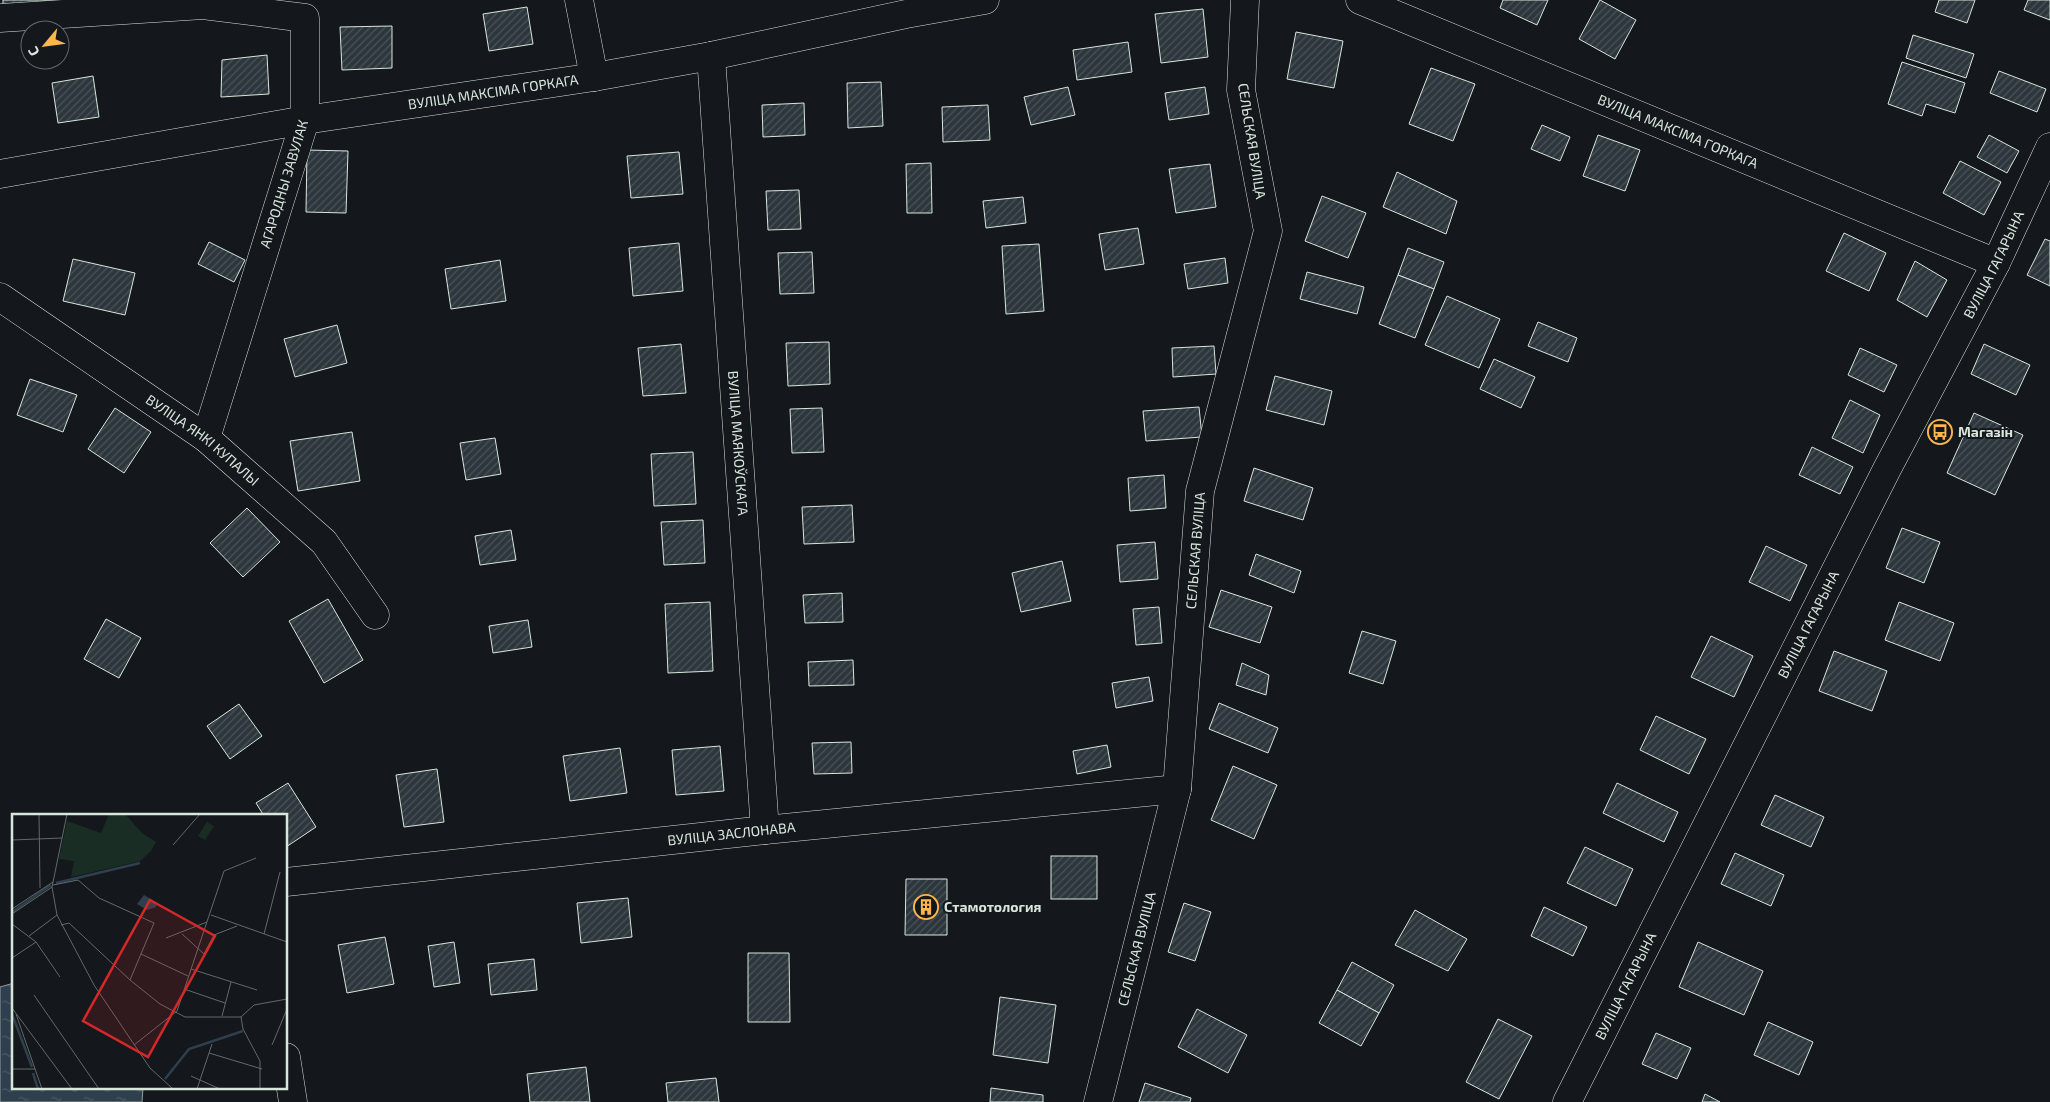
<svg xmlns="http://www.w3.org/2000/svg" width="2050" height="1102" font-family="'Exo 2',sans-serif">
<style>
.water{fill:url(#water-ripples);stroke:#939e99}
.building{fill:url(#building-hatch);stroke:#d8e6dc}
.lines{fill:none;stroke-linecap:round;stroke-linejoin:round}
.minor-casing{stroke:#d8e6dc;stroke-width:29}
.minor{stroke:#14181c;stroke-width:28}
.labels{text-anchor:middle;stroke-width:4;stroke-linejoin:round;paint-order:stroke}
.street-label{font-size:14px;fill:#d8e6dc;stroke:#14181c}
.poi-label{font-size:14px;font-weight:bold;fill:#d8e6dc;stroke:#14181c;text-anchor:start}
.inset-river{fill:none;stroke:#2f3f4d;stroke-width:2.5}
.inset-road{fill:none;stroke:#626a69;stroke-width:1}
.view{fill:#d62828;fill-opacity:0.15;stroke:#d62828;stroke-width:2.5}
.inset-edge{fill:none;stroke:#d8e6dc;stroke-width:2.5}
</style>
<defs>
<pattern id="water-ripples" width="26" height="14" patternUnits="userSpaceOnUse" patternTransform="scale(1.25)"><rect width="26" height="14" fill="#2f3f4d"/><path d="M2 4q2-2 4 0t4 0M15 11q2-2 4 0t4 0" fill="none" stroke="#4c5b66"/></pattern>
<pattern id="building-hatch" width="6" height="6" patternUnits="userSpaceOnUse" patternTransform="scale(1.25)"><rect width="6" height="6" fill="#2c363c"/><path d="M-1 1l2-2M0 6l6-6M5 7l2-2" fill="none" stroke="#4a5358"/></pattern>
</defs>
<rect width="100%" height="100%" fill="#14181c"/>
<!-- water -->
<polygon class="water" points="14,983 14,1088 143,1088 142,1102 0,1102 0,987"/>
<!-- building -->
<g class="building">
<polygon points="3,0 60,0 59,8 3,5"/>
<polygon points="1503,0 1548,0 1537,25 1500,8"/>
<polygon points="1600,0 1636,20 1615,59 1579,39"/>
<polygon points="1939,0 1975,0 1967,23 1935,12"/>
<polygon points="2028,0 2050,0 2050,20 2024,10"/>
<polygon points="527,7 533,44 489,51 483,14"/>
<polygon points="1203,9 1208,57 1161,63 1155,14"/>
<polygon points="392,26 392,68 342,70 340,27"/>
<polygon points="1296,32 1343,41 1334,88 1287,79"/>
<polygon points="1913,35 1974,54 1966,78 1906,58"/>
<polygon points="1128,42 1132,72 1077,80 1073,50"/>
<polygon points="267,55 269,94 221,97 222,60"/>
<polygon points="1902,62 1965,83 1955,113 1926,104 1922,116 1888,104"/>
<polygon points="1431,68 1475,84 1453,141 1409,124"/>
<polygon points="1999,71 2046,89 2037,112 1990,93"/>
<polygon points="93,76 99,117 58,123 52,83"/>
<polygon points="881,82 883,126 848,128 847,83"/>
<polygon points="1068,87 1075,115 1031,125 1024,97"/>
<polygon points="1205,87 1209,114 1169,120 1165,93"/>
<polygon points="804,103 805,135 763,137 762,105"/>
<polygon points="988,105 990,140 943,142 942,107"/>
<polygon points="1542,125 1570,137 1560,161 1531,149"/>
<polygon points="1598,135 1640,150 1625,191 1583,176"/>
<polygon points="1989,135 2019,151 2007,173 1977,157"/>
<polygon points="307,150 348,151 346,213 306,212"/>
<polygon points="679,152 683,194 631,198 627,156"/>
<polygon points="1960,161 2001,182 1984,215 1943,193"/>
<polygon points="931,163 932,213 907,213 906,164"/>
<polygon points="1210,164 1216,207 1176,213 1169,169"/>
<polygon points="1397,172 1457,201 1446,234 1383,207"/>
<polygon points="799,190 801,229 768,230 766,191"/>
<polygon points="1322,196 1366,213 1348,258 1305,241"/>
<polygon points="1023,197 1026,223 986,228 983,201"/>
<polygon points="1138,228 1144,264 1105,270 1099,234"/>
<polygon points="1844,233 1886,253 1869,291 1826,271"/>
<polygon points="2045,239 2050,241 2050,286 2027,275"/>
<polygon points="209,242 245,260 234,282 198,264"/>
<polygon points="679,243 683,291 633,296 629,248"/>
<polygon points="1039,244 1044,311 1006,314 1002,246"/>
<polygon points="1408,248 1444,262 1434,289 1398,275"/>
<polygon points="812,252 814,293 780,294 778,253"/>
<polygon points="1225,258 1228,283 1188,289 1184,264"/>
<polygon points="73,259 135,273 125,315 63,301"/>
<polygon points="500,260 506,301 451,309 445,269"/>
<polygon points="1915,261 1947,280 1927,317 1897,300"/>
<polygon points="1307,272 1364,287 1357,314 1300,299"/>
<polygon points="1398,275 1434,289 1415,338 1379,324"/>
<polygon points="1447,296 1500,319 1479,368 1425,345"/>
<polygon points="1538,322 1577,338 1568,362 1528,346"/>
<polygon points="337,325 347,363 295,377 284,339"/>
<polygon points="829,342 830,384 788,386 786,343"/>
<polygon points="681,344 686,393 643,396 638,348"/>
<polygon points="1984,344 2030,365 2016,395 1971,374"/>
<polygon points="1214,346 1216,374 1173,377 1172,348"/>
<polygon points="1860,348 1897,365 1884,392 1848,375"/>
<polygon points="1494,359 1535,377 1521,408 1480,389"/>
<polygon points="1275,376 1332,391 1324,425 1266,410"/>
<polygon points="30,379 77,395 63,432 17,415"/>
<polygon points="1850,400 1880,415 1863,453 1832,438"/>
<polygon points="1199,407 1202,437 1146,441 1143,411"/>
<polygon points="115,408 151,432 124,473 88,449"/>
<polygon points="822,408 824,452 792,453 790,409"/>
<polygon points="1974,413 2023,435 1995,495 1947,473"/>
<polygon points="352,432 360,481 298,491 290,441"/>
<polygon points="495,438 501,474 466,480 460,443"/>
<polygon points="1812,447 1853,467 1840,494 1799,475"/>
<polygon points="693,452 696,504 654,506 651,454"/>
<polygon points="1254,468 1313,488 1303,520 1244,501"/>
<polygon points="1164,475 1166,508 1130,511 1128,478"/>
<polygon points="852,505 854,542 804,544 802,507"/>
<polygon points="247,508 280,542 243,577 210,543"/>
<polygon points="703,520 705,563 664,565 661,522"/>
<polygon points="1902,528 1940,542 1924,583 1886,568"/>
<polygon points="511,530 516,560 480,565 475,536"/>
<polygon points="1155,542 1158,579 1120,582 1117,545"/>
<polygon points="1766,546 1807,565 1790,601 1749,582"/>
<polygon points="1256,554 1301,571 1294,593 1249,575"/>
<polygon points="1062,561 1071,601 1021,612 1012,573"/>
<polygon points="1221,590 1272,607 1260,643 1209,627"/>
<polygon points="842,593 843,622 805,623 803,595"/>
<polygon points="328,599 363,660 324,683 289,621"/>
<polygon points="710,602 713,671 668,673 665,604"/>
<polygon points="1899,602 1954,623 1940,661 1885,640"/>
<polygon points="1159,607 1162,643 1136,645 1133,609"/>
<polygon points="106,619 141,638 119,678 84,659"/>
<polygon points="528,620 532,647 493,653 489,626"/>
<polygon points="1362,631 1396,641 1383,684 1349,673"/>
<polygon points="1711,636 1753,656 1734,697 1691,677"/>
<polygon points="1834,651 1887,671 1872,711 1819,691"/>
<polygon points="853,660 854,685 809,686 808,662"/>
<polygon points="1242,663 1269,675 1266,695 1236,685"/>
<polygon points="1149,677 1153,701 1116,708 1112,683"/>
<polygon points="1219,703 1278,728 1268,753 1209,729"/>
<polygon points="239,704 262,736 230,759 207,726"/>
<polygon points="1656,716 1706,739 1689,774 1640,750"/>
<polygon points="851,742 852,773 814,774 812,743"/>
<polygon points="1107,745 1111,767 1077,774 1073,751"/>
<polygon points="720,746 724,791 676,795 672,750"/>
<polygon points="620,748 627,793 570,801 563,756"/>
<polygon points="1233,766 1277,785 1254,839 1211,820"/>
<polygon points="437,769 444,822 404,827 396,775"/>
<polygon points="288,783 316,827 286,847 286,816 264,816 256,803"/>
<polygon points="1617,783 1678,812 1664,842 1603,813"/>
<polygon points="1775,795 1824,817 1811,847 1761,825"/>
<polygon points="1585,847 1633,869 1616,906 1567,883"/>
<polygon points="1735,853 1784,875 1771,906 1721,884"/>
<rect x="1051" y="856" width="46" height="43"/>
<polygon points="906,879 947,879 947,935 905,935"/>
<polygon points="628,898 632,937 581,943 577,903"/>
<polygon points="1184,903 1211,912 1195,961 1168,952"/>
<polygon points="1544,907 1587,927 1573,956 1531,936"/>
<polygon points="1415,910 1467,939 1448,971 1395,945"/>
<polygon points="385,937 394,984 347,993 338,945"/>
<polygon points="454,942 460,983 434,987 428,946"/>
<polygon points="1698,942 1763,971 1744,1015 1679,987"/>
<polygon points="748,953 789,953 790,1022 748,1022"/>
<polygon points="534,959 537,990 491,995 488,964"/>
<polygon points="1352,962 1394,985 1379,1013 1337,990"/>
<polygon points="1337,990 1379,1013 1361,1046 1319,1023"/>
<polygon points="1000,997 1056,1005 1048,1063 993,1055"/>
<polygon points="1197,1009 1247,1035 1228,1073 1178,1047"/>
<polygon points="1498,1019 1532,1036 1499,1099 1466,1082"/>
<polygon points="1768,1022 1813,1042 1799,1075 1754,1055"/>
<polygon points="1656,1033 1691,1048 1677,1079 1642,1064"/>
<polygon points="586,1067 590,1102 530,1102 527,1074"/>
<polygon points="716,1078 719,1102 668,1102 666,1083"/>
<polygon points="1145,1083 1191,1098 1190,1102 1139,1102"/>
<polygon points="991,1088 1043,1095 1043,1102 990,1102"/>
<polygon points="1705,1094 1720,1102 1702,1102"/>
</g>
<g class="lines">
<defs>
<g id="minor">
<polyline points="579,0 594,77"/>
<path id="s1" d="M 1360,0 L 1996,263"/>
<polyline points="0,18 203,5 305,18 305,120 206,438"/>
<path id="s2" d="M 711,56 L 765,830"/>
<path id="s3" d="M 0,174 L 305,120 L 594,77 L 711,56 L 906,14 L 985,0"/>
<path id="s4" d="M 0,297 L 206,438 L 324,542 L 375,615"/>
<path id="s5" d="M 286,882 L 765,830 L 1177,789"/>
<polyline points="286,1057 293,1102"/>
<path id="s6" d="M 1098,1102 L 1177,789 L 1200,491 L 1268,231 L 1241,90 L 1245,0"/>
<path id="s7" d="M 1567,1102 L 1887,469 L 1996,263 L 2050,147"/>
</g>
</defs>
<!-- minor casing -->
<use href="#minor" class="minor-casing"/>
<!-- minor -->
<use href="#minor" class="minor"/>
</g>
<!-- icons -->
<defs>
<symbol id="bus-ring" viewBox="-11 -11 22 22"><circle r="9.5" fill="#14181c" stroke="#ffb74d" stroke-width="1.5"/><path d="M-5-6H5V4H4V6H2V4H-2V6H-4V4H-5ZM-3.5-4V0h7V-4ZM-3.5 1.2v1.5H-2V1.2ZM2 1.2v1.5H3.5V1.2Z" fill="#ffb74d"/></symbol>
<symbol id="building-ring" viewBox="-11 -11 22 22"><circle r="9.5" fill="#14181c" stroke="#ffb74d" stroke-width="1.5"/><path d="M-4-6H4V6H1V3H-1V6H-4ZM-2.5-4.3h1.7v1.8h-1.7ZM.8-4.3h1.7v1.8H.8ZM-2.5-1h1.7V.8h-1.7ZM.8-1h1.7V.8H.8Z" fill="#ffb74d"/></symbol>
</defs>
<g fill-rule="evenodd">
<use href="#bus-ring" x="1926" y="418" width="28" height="28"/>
<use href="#building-ring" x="912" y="893" width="28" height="28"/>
</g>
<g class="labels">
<!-- street labels -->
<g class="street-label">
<text dy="5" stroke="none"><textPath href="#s3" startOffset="500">ВУЛІЦА МАКСІМА ГОРКАГА</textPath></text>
<text dy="5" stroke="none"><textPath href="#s1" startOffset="344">ВУЛІЦА МАКСІМА ГОРКАГА</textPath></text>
<text transform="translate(1252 141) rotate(81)" y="5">СЕЛЬСКАЯ ВУЛІЦА</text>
<text transform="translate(284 184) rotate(-73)" y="5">АГАРОДНЫ ЗАВУЛАК</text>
<text dy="5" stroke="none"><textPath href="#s7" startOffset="940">ВУЛІЦА ГАГАРЫНА</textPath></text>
<text dy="5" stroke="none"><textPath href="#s4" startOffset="248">ВУЛІЦА ЯНКІ КУПАЛЫ</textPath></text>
<text dy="5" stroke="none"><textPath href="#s2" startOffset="388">ВУЛІЦА МАЯКОЎСКАГА</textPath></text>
<text dy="5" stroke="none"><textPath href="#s6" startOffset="562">СЕЛЬСКАЯ ВУЛІЦА</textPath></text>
<text dy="5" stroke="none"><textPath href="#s7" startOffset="535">ВУЛІЦА ГАГАРЫНА</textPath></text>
<text dy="5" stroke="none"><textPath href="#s5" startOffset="448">ВУЛІЦА ЗАСЛОНАВА</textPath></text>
<text dy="5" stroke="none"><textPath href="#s6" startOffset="158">СЕЛЬСКАЯ ВУЛІЦА</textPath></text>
<text dy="5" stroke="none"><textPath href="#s7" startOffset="130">ВУЛІЦА ГАГАРЫНА</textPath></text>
</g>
<!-- poi labels -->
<g class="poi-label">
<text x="1958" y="437">Магазін</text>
<text x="944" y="912">Стамотология</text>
</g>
</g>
<!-- overview -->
<g transform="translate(12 814)">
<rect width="275" height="275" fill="#14181c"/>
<path d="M 195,8 L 202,12 L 193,26 L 186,22 Z" fill="#1a2d24"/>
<path d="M 97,0 L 113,0 L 130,19 L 144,28 L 139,37 L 128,47 L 59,63 L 62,47 L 47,45 L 55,7 L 89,19 Z" fill="#1a2d24"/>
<path d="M 132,81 L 145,89 L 144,93 L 135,96 L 125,90 Z" fill="#2f3f4d"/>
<path class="inset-river" d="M 44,69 L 128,49M 0,98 L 39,71M 0,200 L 20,253M 21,259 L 26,275M 153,265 L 177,235 L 231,217"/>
<path class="inset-road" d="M 27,0 L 28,74M 55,0 L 40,73 L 45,101 L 82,171 L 138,254 L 161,275M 0,26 L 50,24M 161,31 L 188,0M 41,71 L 66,66 L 87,84 L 142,109 L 118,166M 0,95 L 41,68M 0,100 L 40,73M 199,101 L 275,128M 0,110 L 24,128 L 48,163M 49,111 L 57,109 L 118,166 L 148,190 L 173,203 L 229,203M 170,120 L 192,140 L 202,121 L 225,112M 252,120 L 268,58M 17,122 L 45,101M 154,124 L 195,108M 129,140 L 176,162M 0,144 L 24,128M 179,155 L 245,176M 172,175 L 213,189M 22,181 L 87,275M 0,194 L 60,275M 4,200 L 30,275M 210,202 L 219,168M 122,231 L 165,197 L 212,57 L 244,44M 260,231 L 275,195M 197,239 L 250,255M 0,255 L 23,255M 179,262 L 208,275M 185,275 L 200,230M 248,275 L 248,247 L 231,215 L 229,203 L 242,191 L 275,185"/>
<path class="view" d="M 138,86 L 203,122 L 136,243 L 71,207 Z"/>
<rect width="275" height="275" class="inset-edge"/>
</g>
<!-- north arrow -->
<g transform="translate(45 45) rotate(241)"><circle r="24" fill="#14181c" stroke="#626a69"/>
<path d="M0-4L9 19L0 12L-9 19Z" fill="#ffb74d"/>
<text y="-8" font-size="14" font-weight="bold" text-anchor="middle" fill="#d8e6dc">С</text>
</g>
</svg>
